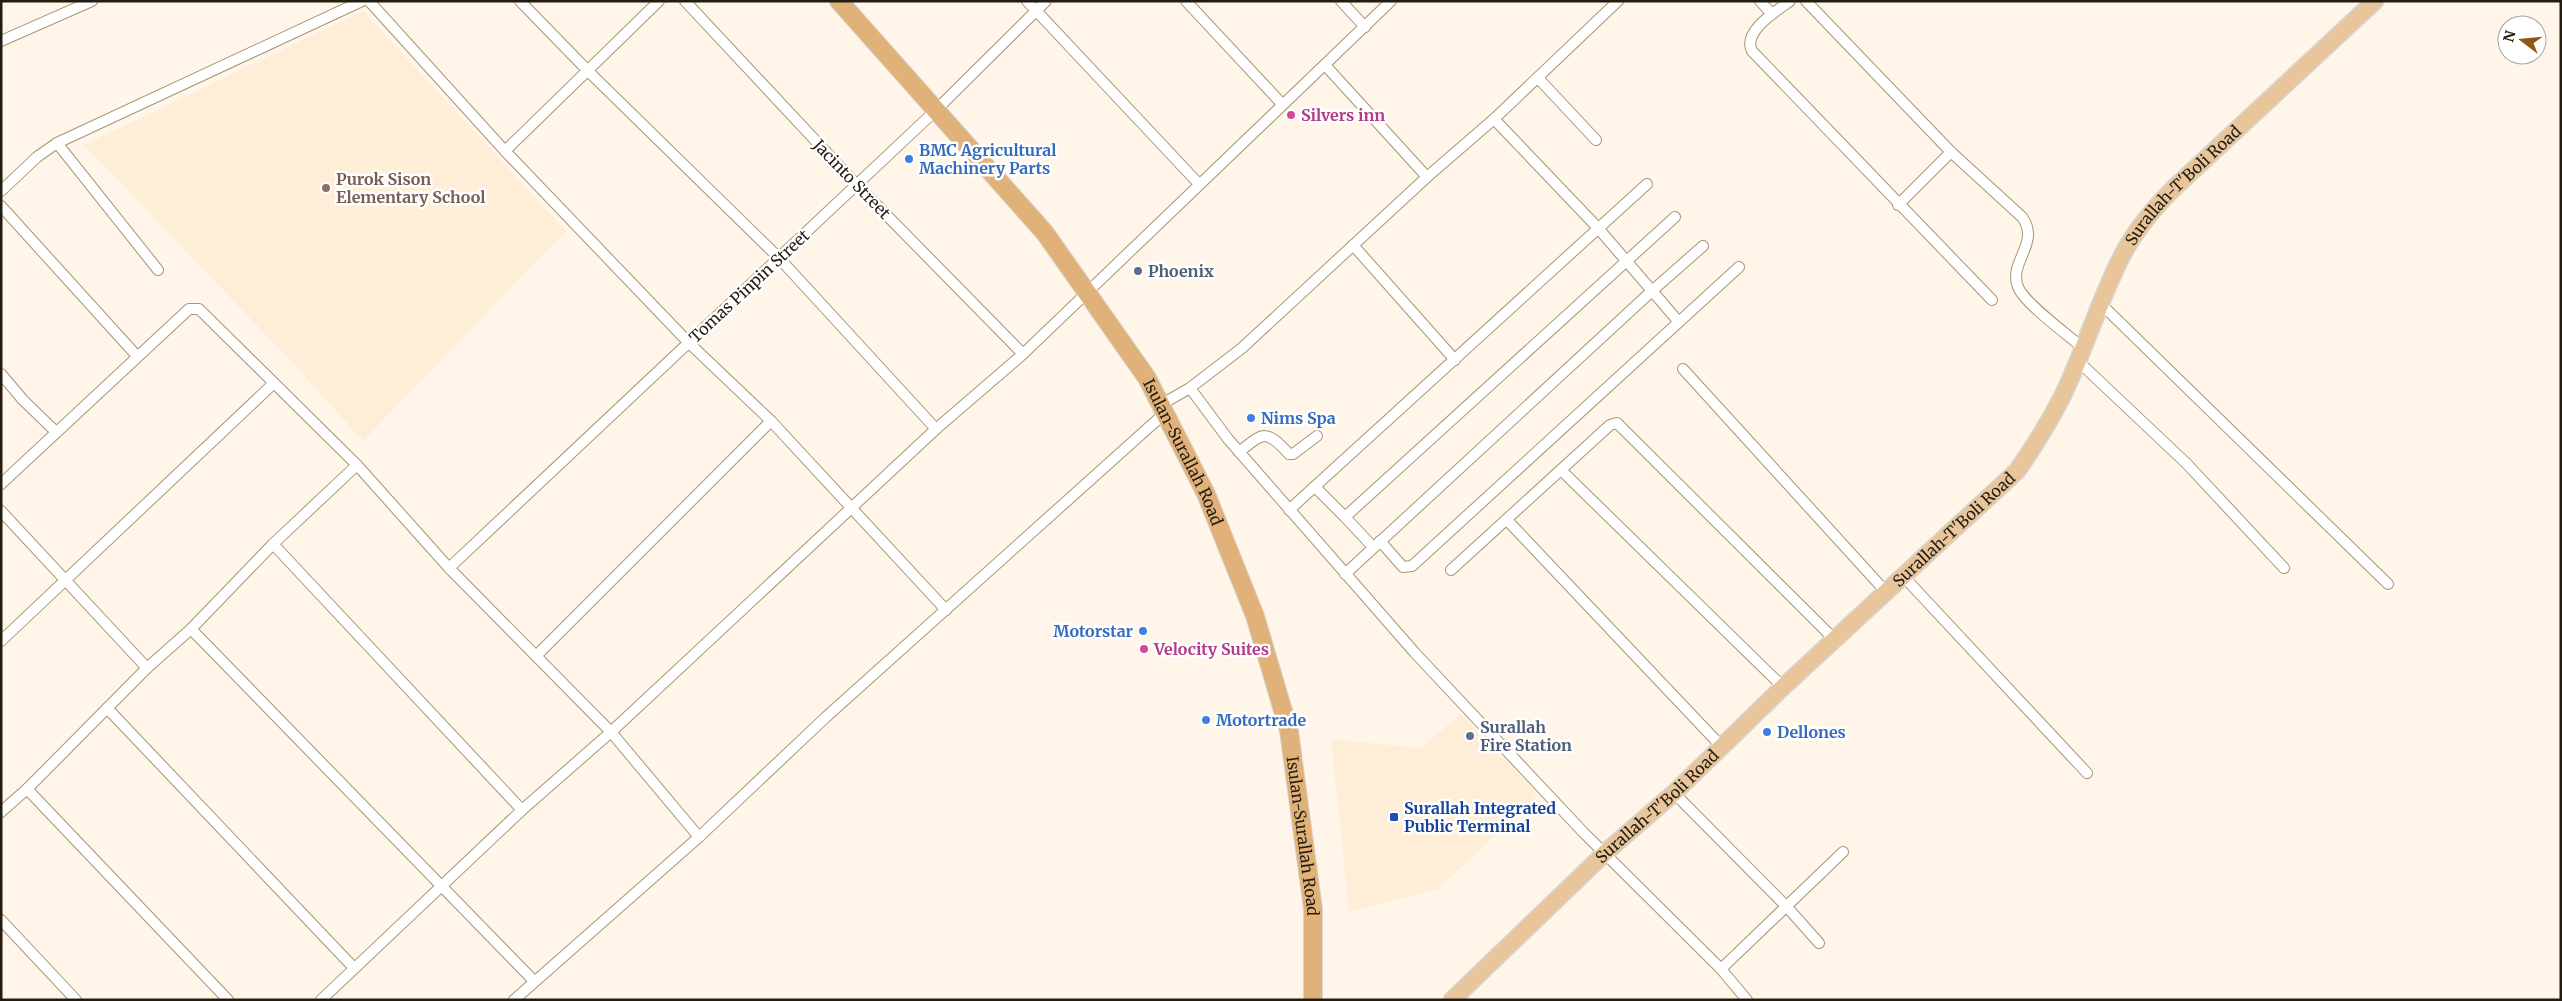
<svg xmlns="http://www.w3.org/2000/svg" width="2562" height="1001" font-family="Merriweather,serif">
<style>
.built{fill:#feeed7}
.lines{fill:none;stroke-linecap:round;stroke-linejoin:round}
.minor-casing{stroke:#a99477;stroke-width:12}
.primary-casing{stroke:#d8d6d4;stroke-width:19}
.trunk-casing{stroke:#d8d6d4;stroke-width:20}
.minor{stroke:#fff;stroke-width:10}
.primary{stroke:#e8c59b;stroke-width:16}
.trunk{stroke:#e0b27a;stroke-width:18}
.hotel-dot{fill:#d1479c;stroke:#fff;stroke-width:2}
.shop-dot{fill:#3f7fe0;stroke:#fff;stroke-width:2}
.education-dot{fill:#8d6e63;stroke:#fff;stroke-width:2}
.service-dot{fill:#5c6f8a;stroke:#fff;stroke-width:2}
.transit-dot{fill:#1a4fb4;stroke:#fff;stroke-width:2}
.labels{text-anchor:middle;stroke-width:5;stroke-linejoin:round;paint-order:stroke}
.hotel-label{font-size:16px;font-weight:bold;fill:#b23c85;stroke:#fff;text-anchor:start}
.shop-label{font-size:16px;font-weight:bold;fill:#366cbe;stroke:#fff;text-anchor:start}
.education-label{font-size:16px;font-weight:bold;fill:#785e54;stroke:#fff;text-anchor:start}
.street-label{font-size:16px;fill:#241c10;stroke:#fff}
.service-label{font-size:16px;font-weight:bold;fill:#4e5e75;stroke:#fff;text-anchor:start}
.transit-label{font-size:16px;font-weight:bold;fill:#164399;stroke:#fff;text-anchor:start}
</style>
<rect width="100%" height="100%" fill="#fff6e9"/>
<!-- built -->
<g class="built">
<polygon points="363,11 566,231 363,441 287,357 84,145"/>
<polygon points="1461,714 1538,795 1438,889 1349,912 1331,739 1420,748"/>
</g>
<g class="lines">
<defs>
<g id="minor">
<polyline points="369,1 505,151 689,343 771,421 946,610"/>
<polyline points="520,1 589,72 779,258 936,429"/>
<polyline points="685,1 857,185 1023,354"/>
<polyline points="1027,1 1198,183"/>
<polyline points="1186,1 1282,104"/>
<polyline points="1341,1 1365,27"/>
<polyline points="1760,1 1772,14"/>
<path d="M 1790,1 C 1776,11 1742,32 1752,51 L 1992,300"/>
<path d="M 1806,1 L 1951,152 L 2022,217 C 2041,243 2008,262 2018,287 C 2024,303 2068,335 2083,348"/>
<polyline points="1,41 92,1"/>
<polyline points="1325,65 1427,177"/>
<polyline points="1538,78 1596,140"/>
<polyline points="1494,119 1598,228 1678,321"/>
<polyline points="57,143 158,270"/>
<polyline points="505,151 659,1"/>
<polyline points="1,191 37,157 57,143 362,1"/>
<polyline points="1898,205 1951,152"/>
<polyline points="1,206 136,355"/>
<polyline points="1353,245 1455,360"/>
<polyline points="2100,303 2388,584"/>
<polyline points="2078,361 2187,464 2284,568"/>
<polyline points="1683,369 1887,593"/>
<polyline points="1,374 23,400 56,432"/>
<polyline points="1190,388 1228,439 1415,653 1583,832 1721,969 1747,1000"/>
<polyline points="1162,404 1190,388 1242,348 1427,177 1494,119 1618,1"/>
<path d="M 1239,452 C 1264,432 1266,429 1289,454 L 1293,454 L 1317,436"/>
<polyline points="1561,470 1783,687"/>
<polyline points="1,484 189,309 199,309 357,465 449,568 611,732 699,837"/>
<polyline points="1315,487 1345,517"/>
<polyline points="1289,510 1647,184"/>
<polyline points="1,511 147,668"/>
<polyline points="1507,520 1722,747"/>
<polyline points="1380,541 1403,567 1412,566 1739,267"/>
<polyline points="273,544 522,810"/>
<polyline points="1373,547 1345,517 1675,217"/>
<polyline points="449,568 935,111 1046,1"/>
<polyline points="1451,570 1610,425 1617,423 1836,641"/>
<polyline points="1345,574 1653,290 1703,246"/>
<polyline points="1904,577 2087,773"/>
<polyline points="191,629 534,981"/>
<polyline points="1,641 274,383"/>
<polyline points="536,656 771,421"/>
<polyline points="107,708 354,968"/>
<polyline points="27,789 228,1000"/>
<polyline points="1674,793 1787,907 1819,943"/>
<polyline points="1,812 27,789 147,668 191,629 273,544 357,465"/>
<polyline points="1,920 76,1000"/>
<polyline points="1721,969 1843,852"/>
<polyline points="321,1000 522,810 611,732 936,429 1023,354 1391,1"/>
<polyline points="514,1000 699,837 826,717 1166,412"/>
</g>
<g id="primary">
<path id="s1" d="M 1452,1000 L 1606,852 L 1674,793 L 1783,687 L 2017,471 C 2033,448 2048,424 2061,399 C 2085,351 2099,299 2124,252 C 2137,228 2154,208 2173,189 L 2375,1"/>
</g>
<g id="trunk">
<path id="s2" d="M 839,1 L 1045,233 L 1147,378 L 1206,494 L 1255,616 L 1289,731 L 1313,909 L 1313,1000"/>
</g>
</defs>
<!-- minor casing -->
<use href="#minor" class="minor-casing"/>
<!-- primary casing -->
<use href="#primary" class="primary-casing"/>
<!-- trunk casing -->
<use href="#trunk" class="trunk-casing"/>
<!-- minor -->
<use href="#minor" class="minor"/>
<!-- primary -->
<use href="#primary" class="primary"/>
<!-- trunk -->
<use href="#trunk" class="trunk"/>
</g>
<!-- markers -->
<g class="hotel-dot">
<circle cx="1291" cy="115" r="5"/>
<circle cx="1144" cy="649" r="5"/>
</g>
<g class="shop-dot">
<circle cx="909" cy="159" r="5"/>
<circle cx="1251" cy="418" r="5"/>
<circle cx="1143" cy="631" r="5"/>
<circle cx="1206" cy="720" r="5"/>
<circle cx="1767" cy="732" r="5"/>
</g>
<circle class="education-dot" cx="326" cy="188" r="5"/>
<g class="service-dot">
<circle cx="1138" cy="271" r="5"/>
<circle cx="1470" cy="736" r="5"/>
</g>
<rect class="transit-dot" x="1389" y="812" width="10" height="10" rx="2.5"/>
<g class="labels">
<!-- hotel labels -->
<g class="hotel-label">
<text x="1301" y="121">Silvers inn</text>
<text x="1154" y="655">Velocity Suites</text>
</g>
<!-- shop labels -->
<g class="shop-label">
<text x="919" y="156">BMC Agricultural<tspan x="919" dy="18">Machinery Parts</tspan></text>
<text x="1261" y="424">Nims Spa</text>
<text x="1133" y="637" text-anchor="end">Motorstar</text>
<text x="1216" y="726">Motortrade</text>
<text x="1777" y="738">Dellones</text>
</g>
<!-- education labels -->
<g class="education-label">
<text x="336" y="185">Purok Sison<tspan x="336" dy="18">Elementary School</tspan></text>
</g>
<!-- street labels -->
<g class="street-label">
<text transform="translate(852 179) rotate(46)" y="6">Jacinto Street</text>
<text dy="6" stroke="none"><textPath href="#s1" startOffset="1108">Surallah-T'Boli Road</textPath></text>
<text transform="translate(749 286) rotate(-43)" y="6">Tomas Pinpin Street</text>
<text dy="6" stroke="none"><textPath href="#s2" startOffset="570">Isulan-Surallah Road</textPath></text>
<text dy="6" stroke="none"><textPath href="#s1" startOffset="688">Surallah-T'Boli Road</textPath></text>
<text dy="6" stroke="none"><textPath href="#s1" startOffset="282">Surallah-T'Boli Road</textPath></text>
<text dy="6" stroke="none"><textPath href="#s2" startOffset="975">Isulan-Surallah Road</textPath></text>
</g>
<!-- service labels -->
<g class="service-label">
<text x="1148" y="277">Phoenix</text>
<text x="1480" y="733">Surallah<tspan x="1480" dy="18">Fire Station</tspan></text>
</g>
<!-- transit labels -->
<g class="transit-label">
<text x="1404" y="814">Surallah Integrated<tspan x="1404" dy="18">Public Terminal</tspan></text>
</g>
</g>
<!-- border -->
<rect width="2562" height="1001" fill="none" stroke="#241c10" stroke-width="5"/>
<!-- north arrow -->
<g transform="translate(2522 40) rotate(286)"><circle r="24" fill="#ffffff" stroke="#a7a49f"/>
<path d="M0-4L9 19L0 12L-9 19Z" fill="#925618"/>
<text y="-8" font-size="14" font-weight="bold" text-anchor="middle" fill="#241c10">N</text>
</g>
</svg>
